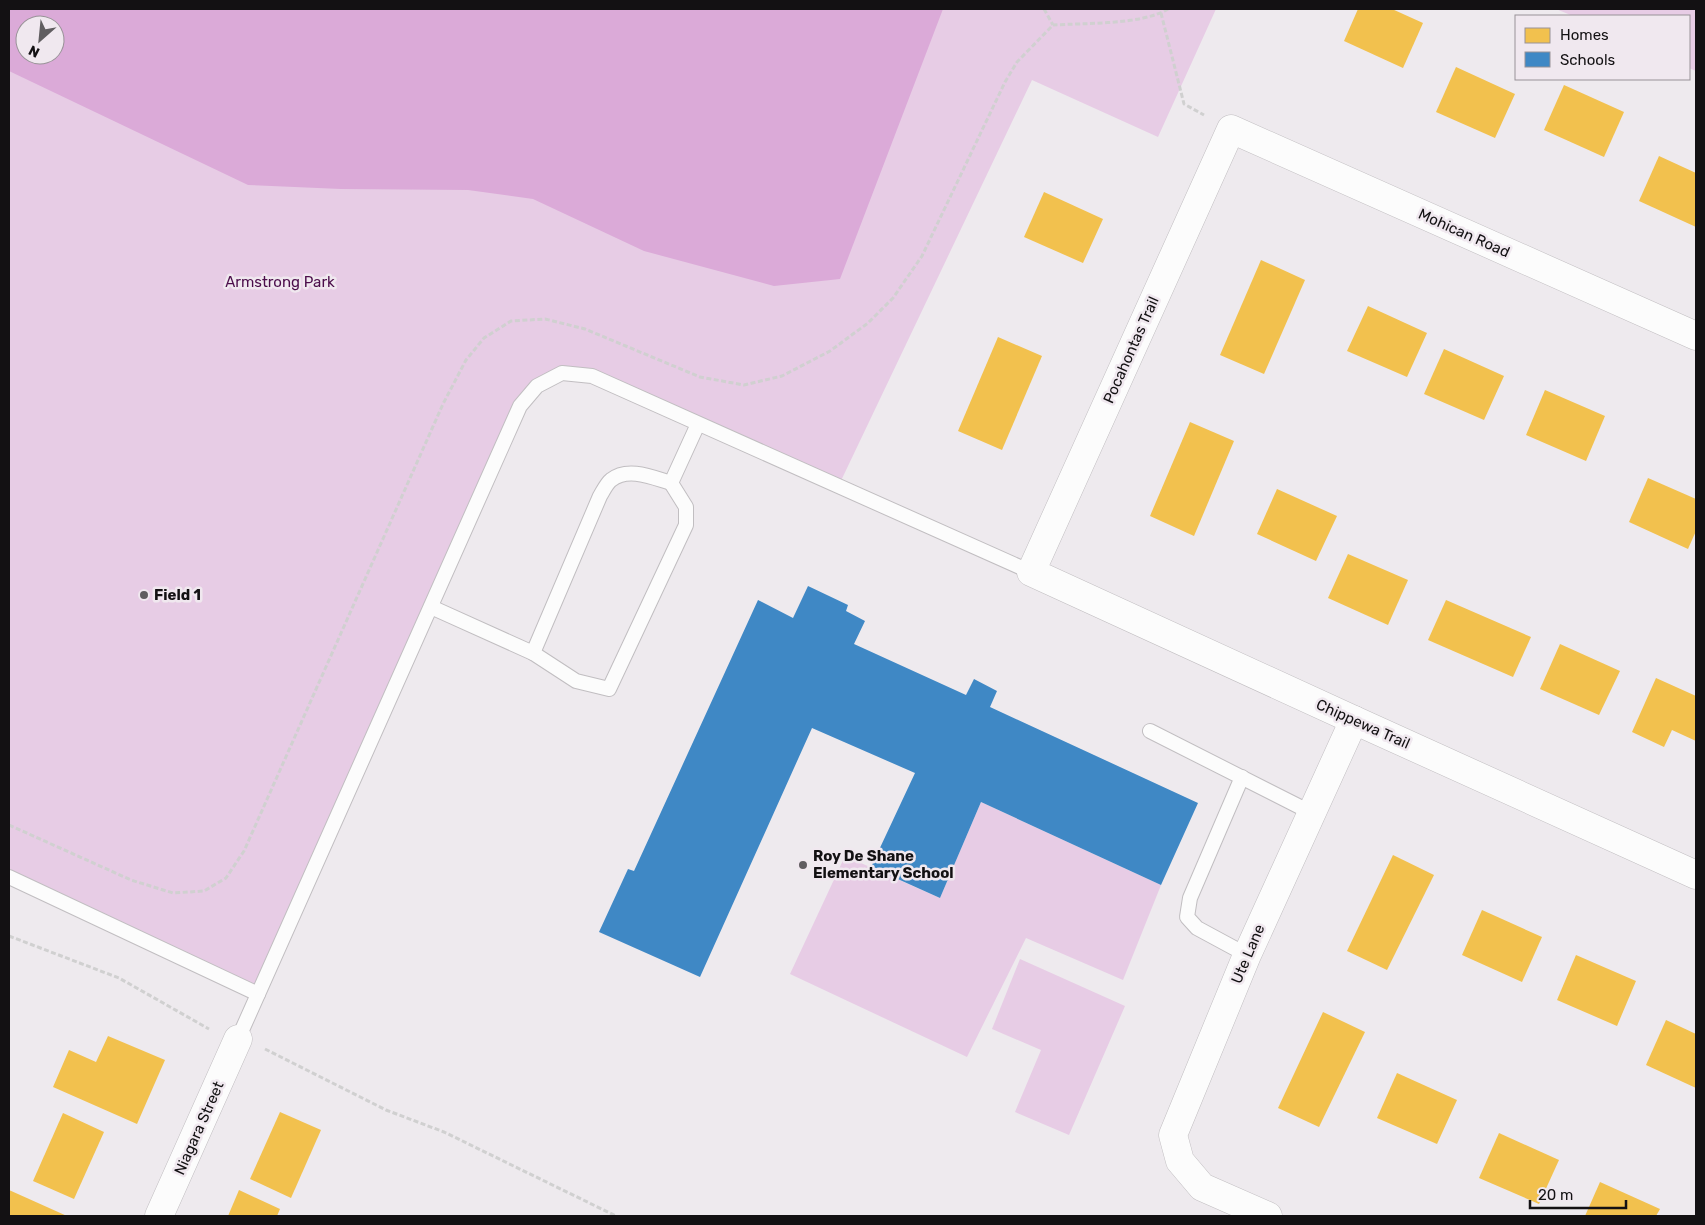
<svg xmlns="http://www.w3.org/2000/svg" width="1705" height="1225" font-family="Rubik,sans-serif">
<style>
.green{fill:#e7cce5;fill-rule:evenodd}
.water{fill:#dbaad8;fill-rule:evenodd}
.homes{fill:#f2c14e}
.schools{fill:#3f88c5}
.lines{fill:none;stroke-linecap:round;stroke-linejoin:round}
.service-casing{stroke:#c1bec1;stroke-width:16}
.minor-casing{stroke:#c1bec1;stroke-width:29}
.path{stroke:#d0d0d0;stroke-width:3;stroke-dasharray:5 2.5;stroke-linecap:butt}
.service{stroke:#fcfcfc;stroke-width:14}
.minor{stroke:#fcfcfc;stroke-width:28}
.poi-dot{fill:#605d60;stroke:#f0e8ef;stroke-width:2}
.labels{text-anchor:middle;stroke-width:5;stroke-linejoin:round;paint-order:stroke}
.street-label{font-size:15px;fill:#131113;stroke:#f0e8ef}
.park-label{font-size:15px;fill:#4c0e4b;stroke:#f0e8ef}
.poi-label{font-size:15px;font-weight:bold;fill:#131113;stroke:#f0e8ef;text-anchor:start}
</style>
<rect width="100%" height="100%" fill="#eeeaee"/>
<!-- green -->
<g class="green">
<path d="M 9,9 L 1216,9 L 1158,137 L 1032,80 L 838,487 L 592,376 L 562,373 L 520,406 L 258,994 L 9,877 ZM 25,25 L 55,25 L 55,55 L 25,55 Z"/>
<polygon points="1556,9 1696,9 1696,71 1689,68 1689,16 1573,16"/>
<polygon points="981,802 1161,885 1123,980 1026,938 967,1057 790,974 845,856 940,898"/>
<polygon points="1020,959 1125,1006 1069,1135 1015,1112 1041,1050 992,1029"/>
</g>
<!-- water -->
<path class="water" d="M 9,9 L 943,9 L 840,279 L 774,286 L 644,251 L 533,199 L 468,190 L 341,189 L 248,185 L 9,71 ZM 25,25 L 55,25 L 55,55 L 25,55 Z"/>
<!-- homes -->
<g class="homes">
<polygon points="1358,9 1392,9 1423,23 1403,68 1344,41"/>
<polygon points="1456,67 1515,94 1495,138 1436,112"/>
<polygon points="1564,85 1624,112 1604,157 1544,130"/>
<polygon points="1659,156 1696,173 1696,227 1639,201"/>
<polygon points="1044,192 1103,219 1083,263 1024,237"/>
<polygon points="1261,260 1305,280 1264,374 1220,355"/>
<polygon points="1368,306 1427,333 1407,377 1347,351"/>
<polygon points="998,337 1042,356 1002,450 958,431"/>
<polygon points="1444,349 1504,376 1484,420 1424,394"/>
<polygon points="1545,390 1605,416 1586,461 1526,435"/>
<polygon points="1190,422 1234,441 1194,536 1150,516"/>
<polygon points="1648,478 1696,499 1696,531 1688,549 1629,522"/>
<polygon points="1277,489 1337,516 1316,561 1257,534"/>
<polygon points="1348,554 1408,580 1388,625 1328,598"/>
<polygon points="1446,600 1531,637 1513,677 1428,640"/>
<polygon points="1560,644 1620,671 1599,715 1540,689"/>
<polygon points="1656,678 1696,696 1696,741 1672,730 1664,747 1632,732"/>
<polygon points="1393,855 1434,875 1387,970 1347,951"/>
<polygon points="1482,910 1542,937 1522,982 1462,955"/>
<polygon points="1576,955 1636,981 1617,1026 1557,1000"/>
<polygon points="1323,1012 1365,1032 1319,1127 1278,1108"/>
<polygon points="1666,1020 1696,1034 1696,1088 1646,1065"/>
<polygon points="108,1036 165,1060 137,1124 53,1087 69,1050 96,1062"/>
<polygon points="1397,1073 1457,1100 1437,1144 1377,1118"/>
<polygon points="280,1112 321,1130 291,1198 250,1179"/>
<polygon points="63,1113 104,1132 74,1199 33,1181"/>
<polygon points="1499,1133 1559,1160 1539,1204 1479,1178"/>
<polygon points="1600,1182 1660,1209 1656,1216 1585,1216"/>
<polygon points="9,1190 67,1216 9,1216"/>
<polygon points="239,1190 280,1209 277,1216 228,1216"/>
</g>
<!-- schools -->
<polygon class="schools" points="808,586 848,605 846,611 865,621 854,644 966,695 974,679 997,691 990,707 1198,803 1161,885 981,802 940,898 871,867 915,773 812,728 700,977 599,932 628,869 634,871 758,600 793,618"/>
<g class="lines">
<defs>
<g id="service">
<path d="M 431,607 L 533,653 L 600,496 C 603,491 607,483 611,480 C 628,466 654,478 671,483 L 698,424"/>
<polyline points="533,653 576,681 609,689 686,525 686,507 671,483"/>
<polyline points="1150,731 1312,813"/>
<polyline points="1242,777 1190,898 1187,917 1197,928 1247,955"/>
<polyline points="9,877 258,994"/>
<polyline points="238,1039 520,406 537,386 562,373 592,376 1031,572"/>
</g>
<g id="minor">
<polyline points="1696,336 1231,129 1031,572 1354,720 1696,875"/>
<polyline points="159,1216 238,1039"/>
<polyline points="1268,1216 1202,1187 1180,1161 1173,1135 1247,955 1354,720"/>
</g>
</defs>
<!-- service casing -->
<use href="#service" class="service-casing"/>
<!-- minor casing -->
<use href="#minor" class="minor-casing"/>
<!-- path -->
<g class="path">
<polyline points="1044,9 1053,25"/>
<polyline points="1161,13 1184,104 1204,115"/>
<path d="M 9,825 L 131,880 L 173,893 L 204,891 L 226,878 L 244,851 L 443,404 L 466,360 L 484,338 L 511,321 L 545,319 L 585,329 L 700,377 L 744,385 L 782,376 L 830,351 L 868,323 L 893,298 L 922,256 L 1005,82 L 1017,62 L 1053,25 C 1084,23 1142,25 1168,9"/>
<polyline points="9,936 119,978 209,1029"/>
<polyline points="265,1049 386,1110 444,1132 616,1216"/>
</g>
<!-- service -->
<use href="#service" class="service"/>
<!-- minor -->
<use href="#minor" class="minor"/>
</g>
<!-- markers -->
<g class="poi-dot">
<circle cx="144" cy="595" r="5"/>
<circle cx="803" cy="865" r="5"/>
</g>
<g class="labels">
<!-- street labels -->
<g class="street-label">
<text transform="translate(1464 233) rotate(24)" y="5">Mohican Road</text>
<text transform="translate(1131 350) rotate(-66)" y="5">Pocahontas Trail</text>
<text transform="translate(1363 724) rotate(24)" y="5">Chippewa Trail</text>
<text transform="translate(1248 954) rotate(-67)" y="5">Ute Lane</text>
<text transform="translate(199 1128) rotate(-66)" y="5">Niagara Street</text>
</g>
<!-- park labels -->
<g class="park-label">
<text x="280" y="287">Armstrong Park</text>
</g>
<!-- poi labels -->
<g class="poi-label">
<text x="154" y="600">Field 1</text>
<text x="813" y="861">Roy De Shane<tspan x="813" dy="17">Elementary School</tspan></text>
</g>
</g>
<!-- border -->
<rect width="1705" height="1225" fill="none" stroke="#131113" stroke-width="20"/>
<!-- legend -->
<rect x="1515" y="15" width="175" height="65" fill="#f0e8ef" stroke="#989297"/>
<rect x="1525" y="28" width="25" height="15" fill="#f2c14e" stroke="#989297"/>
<text x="1560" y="40" font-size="15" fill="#131113">Homes</text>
<rect x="1525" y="52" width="25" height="15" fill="#3f88c5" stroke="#989297"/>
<text x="1560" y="65" font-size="15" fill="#131113">Schools</text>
<!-- north arrow -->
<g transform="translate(40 40) rotate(207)"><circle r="24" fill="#f0e8ef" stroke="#989297"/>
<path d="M0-4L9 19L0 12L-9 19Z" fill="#605d60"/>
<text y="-8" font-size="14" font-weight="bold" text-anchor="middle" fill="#131113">N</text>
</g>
<!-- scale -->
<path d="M1530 1200v8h96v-8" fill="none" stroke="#131113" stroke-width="2.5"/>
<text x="1538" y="1200" font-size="15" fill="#131113" stroke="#f0e8ef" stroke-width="4" paint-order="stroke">20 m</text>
</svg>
